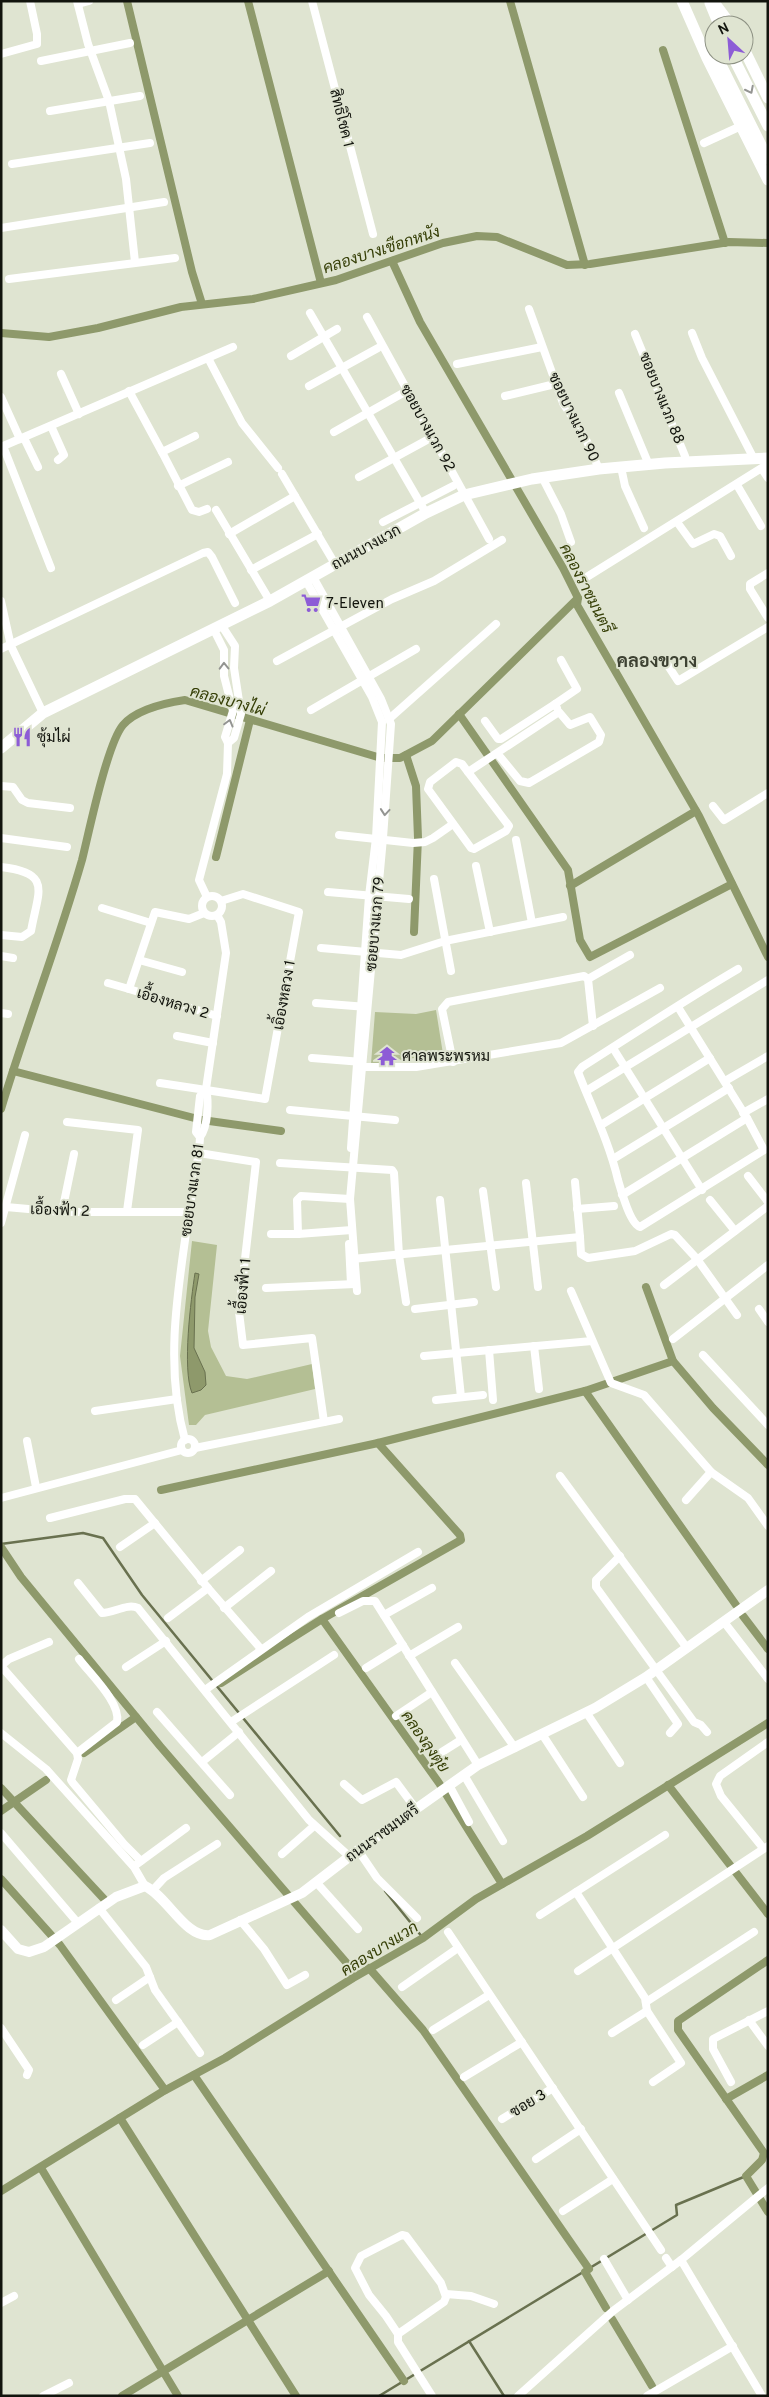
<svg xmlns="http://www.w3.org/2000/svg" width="769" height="2397" font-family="Overpass,Sarabun,sans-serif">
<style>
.green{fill:#b4bf94}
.water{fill:#8e996b;stroke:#69714f}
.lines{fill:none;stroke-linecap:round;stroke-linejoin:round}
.stream{stroke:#69714f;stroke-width:2.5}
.canal{stroke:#8e996b;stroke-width:8}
.minor{stroke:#fff;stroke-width:8}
.tertiary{stroke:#fff;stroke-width:10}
.secondary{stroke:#fff;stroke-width:11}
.oneway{stroke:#949592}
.labels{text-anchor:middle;stroke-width:4;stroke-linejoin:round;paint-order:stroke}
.street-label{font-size:15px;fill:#12140d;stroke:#dfe4d1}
.poi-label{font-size:15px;fill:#12140d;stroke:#dfe4d1;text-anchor:start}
.water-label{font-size:16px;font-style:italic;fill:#363f07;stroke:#dfe4d1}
.quarter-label{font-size:18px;font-weight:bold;fill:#3d4132;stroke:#dfe4d1}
</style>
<rect width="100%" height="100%" fill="#dfe4d1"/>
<!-- green -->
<g class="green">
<polygon points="436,1010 443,1054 371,1064 375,1012 416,1014"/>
<polygon points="192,1241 217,1245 208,1331 211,1347 226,1376 247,1379 312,1364 315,1389 205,1415 196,1425 189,1425 180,1356"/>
</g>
<!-- water -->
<path class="water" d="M 195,1273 L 199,1274 L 195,1297 L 194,1348 L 205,1372 L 206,1385 L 201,1390 L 192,1393 C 182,1369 191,1299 195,1273 Z"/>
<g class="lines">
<!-- stream -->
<g class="stream">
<polyline points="1,1544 83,1533 103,1538 142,1595 340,1836"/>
<polyline points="385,1891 423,1938"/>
<polyline points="469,2341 504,2396"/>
<polyline points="379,2396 677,2215 676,2205 746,2176"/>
</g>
<!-- canal -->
<g class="canal">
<polyline points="127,1 192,272 202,304"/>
<polyline points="248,1 321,283"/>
<polyline points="510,1 585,265"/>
<polyline points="663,50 725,243"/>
<polyline points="392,261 420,322 563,568 578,598 577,605 699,816 768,957"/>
<polyline points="1,333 49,337 98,328 181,307 253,299 336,280 443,243 477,236 497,237 567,265 590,264 729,242 768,243"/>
<polyline points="459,714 568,870 580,940 590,957 732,884"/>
<polyline points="406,755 416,786 418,838 414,932"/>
<polyline points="216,857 250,720"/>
<polyline points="570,886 696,811"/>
<polyline points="13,1071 202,1120 281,1131"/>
<path d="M 1,1109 C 26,1026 58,944 82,860 C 89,832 107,744 123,725 C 137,709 165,703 185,700 L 381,758 L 400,758 L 432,741 L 578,598"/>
<polyline points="646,1287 673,1361 713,1408 768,1465"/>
<polyline points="585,1391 736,1605"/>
<polyline points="161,1490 378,1443 585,1391 673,1361"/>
<polyline points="1,1547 21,1577 160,1746 357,1975"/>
<polyline points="743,1616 768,1649"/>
<polyline points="322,1619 439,1783 502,1884"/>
<polyline points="221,1683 322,1619 461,1540 460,1535 378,1443"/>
<polyline points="84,1753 136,1717"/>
<polyline points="668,1785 768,1914"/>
<polyline points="1,1788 104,1899"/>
<polyline points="1,1811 46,1780"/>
<polyline points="1,1879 60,1945 165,2090"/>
<polyline points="768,1960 678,2021 678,2030 764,2153 762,2160 746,2176 768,2212"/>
<polyline points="369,1968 423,2030 589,2269"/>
<polyline points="194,2075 404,2381"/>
<polyline points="726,2099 768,2075"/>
<polyline points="120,2118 296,2396"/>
<polyline points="41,2168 178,2396"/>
<polyline points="1,2191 162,2092 225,2058 353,1978 423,1938 476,1899 587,1836 768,1723"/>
<polyline points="585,2272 606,2308"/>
<polyline points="612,2319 652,2386"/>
<polyline points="122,2396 329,2271"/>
</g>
<!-- minor -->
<g class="minor">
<polyline points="77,1 88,44 109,101 126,179 135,262"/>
<polyline points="312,1 373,234"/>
<polyline points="78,4 89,1"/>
<polyline points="1,54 37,44 37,34 30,1"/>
<polyline points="41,61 130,43"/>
<polyline points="50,111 140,96"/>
<polyline points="704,143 741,126"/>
<polyline points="12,164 150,143"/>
<polyline points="1,228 164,202"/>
<polyline points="9,279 175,258"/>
<polyline points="529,309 563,403 585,437 599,469"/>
<polyline points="310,313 426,513"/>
<polyline points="367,317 489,539"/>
<polyline points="692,333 702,358 754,459"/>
<polyline points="635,334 685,456 686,462"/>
<polyline points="291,356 337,329"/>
<polyline points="208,358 242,423 278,468"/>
<polyline points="457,364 542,347"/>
<polyline points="61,374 79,414"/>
<polyline points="309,386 378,348"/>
<polyline points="129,391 162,452 195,436"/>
<polyline points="619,393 649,465"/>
<polyline points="505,396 555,384"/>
<polyline points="1,397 20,439"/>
<polyline points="51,426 64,455 58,460"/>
<polyline points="334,432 403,393"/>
<polyline points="24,438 38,467"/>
<polyline points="3,446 51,568"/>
<polyline points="1,447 233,347"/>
<polyline points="162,452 192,510 199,512 207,509"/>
<polyline points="621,467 625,486 644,528"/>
<polyline points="762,469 768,478"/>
<polyline points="282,474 335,564"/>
<polyline points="359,477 427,440"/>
<polyline points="542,477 561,514 571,542"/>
<polyline points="737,485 761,526"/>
<polyline points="178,486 228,462"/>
<polyline points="216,510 270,601"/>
<polyline points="383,522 453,486"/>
<polyline points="677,522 693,544 714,534 720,536 731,556"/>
<polyline points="229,534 295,496"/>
<polyline points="251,570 318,534"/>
<polyline points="768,573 750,584 750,589 768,618"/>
<polyline points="313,577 381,699 391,724 383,838 350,1199 357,1291"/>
<polyline points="582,580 768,464"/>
<polyline points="306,581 372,697 382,722 376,838 369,896 351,1148"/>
<polyline points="1,601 11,646 43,713"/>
<polyline points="222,626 235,646 234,668 241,714 234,738 228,743"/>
<polyline points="1,649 203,553 208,552 212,557 235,603"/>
<polyline points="277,661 392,599 434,581 502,540"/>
<polyline points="665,661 678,681 768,627"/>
<polyline points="557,708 555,704 577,689 561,660"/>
<polyline points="311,710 416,649"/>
<polyline points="389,719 496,624"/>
<polyline points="485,721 498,739 501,739 555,704"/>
<polygon points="456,762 462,764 509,826 506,831 474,849 471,848 428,789 430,782"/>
<polyline points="468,772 559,712 570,725 590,717 601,735 599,742 529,783 520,781 497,753"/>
<polyline points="1,786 13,787 22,800 28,803 70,808"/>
<polyline points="713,806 724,820 768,793"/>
<polyline points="339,835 413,843 425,842 433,838 453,824"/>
<polyline points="1,838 67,847"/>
<polyline points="516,840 532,923"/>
<polyline points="476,866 490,932"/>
<path d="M 1,867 C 53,873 38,891 31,931 L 22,937 L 1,935"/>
<polyline points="434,879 451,971"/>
<polyline points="328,892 409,899"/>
<circle cx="212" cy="906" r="10"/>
<polyline points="207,897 199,880 227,774 228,743 225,737 233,711 224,676 224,650 214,630"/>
<polyline points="102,908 151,923"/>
<polyline points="204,913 189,919 155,912 129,989 217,1016"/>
<polyline points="321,948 401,955 445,941 563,917"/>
<polyline points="1,956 13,958"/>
<polyline points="139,960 182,972"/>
<polyline points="588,979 630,955"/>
<polyline points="108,983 129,989"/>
<polyline points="316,1003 367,1007"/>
<path d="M 678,1007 L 747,1118 L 764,1150 L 640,1227 C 630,1224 621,1190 618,1180 C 609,1142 592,1108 578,1072 L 582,1067 C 634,1034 685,1000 738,969"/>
<polyline points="1,1013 8,1014"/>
<polyline points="177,1036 213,1043"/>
<polyline points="613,1048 702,1190"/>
<polyline points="312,1058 362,1062"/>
<polyline points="453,1062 442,1009 448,1002 584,976 588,979 593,1026"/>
<polyline points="363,1067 416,1067 561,1043 660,988"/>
<polyline points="725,1081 768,1056"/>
<polyline points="160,1083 265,1099 299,912 243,894 221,901"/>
<polyline points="586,1091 768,980"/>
<polyline points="290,1110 395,1120"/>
<polyline points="743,1113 768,1099"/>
<polyline points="67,1122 138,1130 127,1211"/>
<polyline points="601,1125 710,1058"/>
<path d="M 200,1137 C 208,1127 209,1102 206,1089"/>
<polyline points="199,1153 256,1162 239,1312 243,1345 312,1338 324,1422"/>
<polyline points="613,1159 729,1088"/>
<polyline points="280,1163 392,1170 394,1173 399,1255 406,1302"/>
<polyline points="748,1176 768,1202"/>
<polyline points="575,1182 580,1237"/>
<polyline points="526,1183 538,1287"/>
<polyline points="483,1191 496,1287"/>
<polyline points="622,1195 747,1118"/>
<polyline points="350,1199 301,1196 297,1200 298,1234 352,1230"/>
<polyline points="440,1200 461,1397"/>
<polyline points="710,1200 735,1231"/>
<polyline points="6,1207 62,1212 189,1212"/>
<polyline points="577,1209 614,1206"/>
<polyline points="62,1212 74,1154"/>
<polyline points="1,1223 25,1135"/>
<polyline points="271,1234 298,1234"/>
<polyline points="349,1244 351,1284"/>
<polyline points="352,1259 580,1237 581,1254 588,1258 635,1251 671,1234 675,1235 697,1259 737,1315"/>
<polyline points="664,1285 768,1206"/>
<polyline points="266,1288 355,1284"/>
<polyline points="571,1291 611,1383 644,1395 711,1472 748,1498 768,1526"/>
<polyline points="415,1309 474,1302"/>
<polyline points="759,1309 768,1322"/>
<polyline points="673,1339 768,1265"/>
<polyline points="534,1346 539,1389"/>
<polyline points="489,1350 493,1400"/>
<polyline points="703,1355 768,1425"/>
<polyline points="424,1356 592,1341"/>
<polyline points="436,1400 483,1395"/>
<polyline points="95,1411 177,1399"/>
<circle cx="188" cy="1446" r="7"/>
<path d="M 185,1440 C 164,1366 178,1288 189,1213 C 192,1187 199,1163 200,1137 L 196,1132 L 200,1096 L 206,1089 L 226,953 L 221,922 L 217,915"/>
<polyline points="27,1441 36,1487"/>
<polyline points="195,1448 339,1419"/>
<polyline points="560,1476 687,1648"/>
<polyline points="1,1498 182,1450"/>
<polyline points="686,1500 711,1472"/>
<polyline points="50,1518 125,1499 135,1499 208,1588 261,1649"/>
<polyline points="120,1547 155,1523"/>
<polyline points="620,1556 596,1580 596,1587 694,1722 701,1725 707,1732"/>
<polyline points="201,1581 240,1550"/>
<path d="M 78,1583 L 102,1613 C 114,1613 127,1603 138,1608 L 309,1820 L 350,1857"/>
<polyline points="224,1608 271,1571"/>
<polyline points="339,1613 363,1601 375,1601 478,1765"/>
<polyline points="384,1615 432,1588"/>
<polyline points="168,1618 208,1588"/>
<polyline points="724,1622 768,1679"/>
<polyline points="409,1656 458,1627"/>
<polyline points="455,1663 515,1748"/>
<polyline points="1,1666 77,1753 78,1759 71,1780 73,1783 124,1844 141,1861"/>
<polyline points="1,1666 9,1659 49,1642"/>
<polyline points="126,1667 166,1641"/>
<polyline points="366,1668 403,1645"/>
<polyline points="646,1677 678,1724 670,1733"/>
<polyline points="205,1690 308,1617 418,1552"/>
<polyline points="157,1712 230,1795"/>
<polyline points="586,1712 620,1763"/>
<polyline points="396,1716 432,1692"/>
<polyline points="231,1722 334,1655"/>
<polyline points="1,1733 46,1769 134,1867 145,1886"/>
<polyline points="542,1734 583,1797"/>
<path d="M 77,1753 L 117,1722 C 121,1703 91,1675 79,1659"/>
<polyline points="434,1757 461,1740"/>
<polyline points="202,1762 239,1732"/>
<polyline points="464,1775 503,1841"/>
<polyline points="344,1784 362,1800 396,1782 416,1809"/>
<polyline points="449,1785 469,1822"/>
<polyline points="1,1833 77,1922"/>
<polyline points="763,1848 721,1796 716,1784 720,1776 768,1742"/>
<polyline points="358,1850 377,1878 417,1918"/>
<polyline points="282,1854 314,1826"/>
<polyline points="137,1864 186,1828"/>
<polyline points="316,1882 358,1929"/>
<polyline points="153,1890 164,1878 217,1844"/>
<polyline points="576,1892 645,1998 647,2011 681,2063 653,2082"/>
<polyline points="99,1908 146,1967 155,1990 200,2053"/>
<polyline points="540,1915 665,1835"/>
<polyline points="240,1920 264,1949 287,1985 305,1975"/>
<polyline points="448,1932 661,2250"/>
<polyline points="578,1971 768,1846"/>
<polyline points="402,1987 458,1948"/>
<polyline points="116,2000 150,1977"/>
<polyline points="646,2002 754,1932"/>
<polyline points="749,2020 768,2046"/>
<polyline points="1,2028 29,2070 27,2075"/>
<polyline points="433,2030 489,1995"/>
<polyline points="612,2033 647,2011"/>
<polyline points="143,2045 178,2022"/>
<polyline points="464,2077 522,2042"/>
<polyline points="731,2082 713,2049 713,2039 768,2011"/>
<polyline points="502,2119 553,2088"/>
<polyline points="536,2159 581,2129"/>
<polyline points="563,2211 613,2179"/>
<polyline points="666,2258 672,2267"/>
<polyline points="604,2259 628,2300"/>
<polyline points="681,2260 762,2396"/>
<polyline points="446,2294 471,2296 494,2304"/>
<polyline points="1,2303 14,2296"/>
<polyline points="398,2334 444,2302 446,2297 441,2283 406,2236 402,2235 361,2256 355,2268 369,2295 386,2316 398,2334 398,2342 432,2396"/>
<polyline points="43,2396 69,2383"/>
<polyline points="518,2396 613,2311 681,2260 768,2188"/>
<polyline points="647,2396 733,2346"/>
</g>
<!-- tertiary -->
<path class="tertiary" d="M 1,1930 L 18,1949 L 29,1952 L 44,1947 L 116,1897 L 145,1886 C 168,1897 185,1938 210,1935 L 302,1893 L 358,1850 L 478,1765 L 595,1708 L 646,1677 L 768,1590"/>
<!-- secondary -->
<g class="secondary">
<polyline points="682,1 707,58 768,180"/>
<polyline points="713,1 731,25"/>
<polyline points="710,3 719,25"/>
<polyline points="744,49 768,98"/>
<polyline points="716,55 768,159"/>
<polyline points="732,55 768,126"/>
<polyline points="1,748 43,713 270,601 426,513 464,495 532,479 599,469 665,463 768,458"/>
</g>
</g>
<!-- one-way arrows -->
<defs><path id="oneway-chevron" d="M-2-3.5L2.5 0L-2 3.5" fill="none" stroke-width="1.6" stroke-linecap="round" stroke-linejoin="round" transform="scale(1.25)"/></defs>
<g class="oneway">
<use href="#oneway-chevron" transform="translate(750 90) rotate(63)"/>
<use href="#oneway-chevron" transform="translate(224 666) rotate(-91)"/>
<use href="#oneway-chevron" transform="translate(229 723) rotate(-75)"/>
<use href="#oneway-chevron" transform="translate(385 812) rotate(95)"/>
</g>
<!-- icons -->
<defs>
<symbol id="supermarket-bare" viewBox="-9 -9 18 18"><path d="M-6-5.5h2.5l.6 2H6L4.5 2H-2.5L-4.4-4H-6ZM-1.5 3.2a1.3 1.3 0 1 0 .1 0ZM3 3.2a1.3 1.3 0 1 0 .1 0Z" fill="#8d5cd6" stroke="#dfe4d1" stroke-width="2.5" paint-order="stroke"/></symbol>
<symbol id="restaurant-bare" viewBox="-9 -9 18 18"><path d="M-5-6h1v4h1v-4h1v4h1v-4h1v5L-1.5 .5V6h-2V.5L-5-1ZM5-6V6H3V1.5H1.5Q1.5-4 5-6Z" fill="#8d5cd6" stroke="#dfe4d1" stroke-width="2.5" paint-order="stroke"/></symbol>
<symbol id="temple-bare" viewBox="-9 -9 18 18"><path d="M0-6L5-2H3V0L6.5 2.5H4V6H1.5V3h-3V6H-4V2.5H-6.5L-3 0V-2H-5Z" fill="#8d5cd6" stroke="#dfe4d1" stroke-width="2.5" paint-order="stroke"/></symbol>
</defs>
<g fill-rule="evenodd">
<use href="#supermarket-bare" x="297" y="589" width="28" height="28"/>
<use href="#restaurant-bare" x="8" y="723" width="28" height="28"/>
<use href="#temple-bare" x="373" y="1042" width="28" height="28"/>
</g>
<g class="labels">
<!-- street labels -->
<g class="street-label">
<text transform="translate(342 118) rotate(76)" y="5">สิทธิโชค 1</text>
<text transform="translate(662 398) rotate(68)" y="5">ซอยบางแวก 88</text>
<text transform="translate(574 417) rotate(64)" y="5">ซอยบางแวก 90</text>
<text transform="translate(428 428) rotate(61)" y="5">ซอยบางแวก 92</text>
<text transform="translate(366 547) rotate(-29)" y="5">ถนนบางแวก</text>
<text transform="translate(375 924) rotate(-85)" y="5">ซอยบางแวก 79</text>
<text transform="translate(284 995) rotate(-80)" y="5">เอิ้องหลวง 1</text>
<text transform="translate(173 1003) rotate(17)" y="5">เอื้องหลวง 2</text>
<text transform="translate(192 1190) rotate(-82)" y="5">ซอยบางแวก 81</text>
<text transform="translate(60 1210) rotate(2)" y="5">เอื้องฟ้า 2</text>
<text transform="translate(243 1286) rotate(-85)" y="5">เอื้องฟ้า 1</text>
<text transform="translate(382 1833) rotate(-36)" y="5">ถนนราชมนตรี</text>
<text transform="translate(528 2103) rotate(-31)" y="5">ซอย 3</text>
</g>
<!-- poi labels -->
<g class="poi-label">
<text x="326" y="608">7-Eleven</text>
<text x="37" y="742">ซุ้มไผ่</text>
<text x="402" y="1061">ศาลพระพรหม</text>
</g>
<!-- water labels -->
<g class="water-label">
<text transform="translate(381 249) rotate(-18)" y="6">คลองบางเชือกหนัง</text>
<text transform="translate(587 588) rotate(63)" y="6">คลองราชมนตรี</text>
<text transform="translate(228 700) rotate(15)" y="6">คลองบางไผ่</text>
<text transform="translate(426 1741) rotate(55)" y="6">คลองลุงตุ๋ย</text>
<text transform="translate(379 1948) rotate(-32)" y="6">คลองบางแวก</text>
</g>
<!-- quarter labels -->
<g class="quarter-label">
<text x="657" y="667">คลองขวาง</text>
</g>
</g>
<!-- border -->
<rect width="769" height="2397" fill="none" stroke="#12140d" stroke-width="5"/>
<!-- north arrow -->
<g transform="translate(729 40) rotate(334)"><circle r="24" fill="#dfe4d1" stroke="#8d9183"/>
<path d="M0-4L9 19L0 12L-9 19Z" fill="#8d5cd6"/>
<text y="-8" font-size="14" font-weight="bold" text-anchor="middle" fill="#12140d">N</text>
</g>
</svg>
